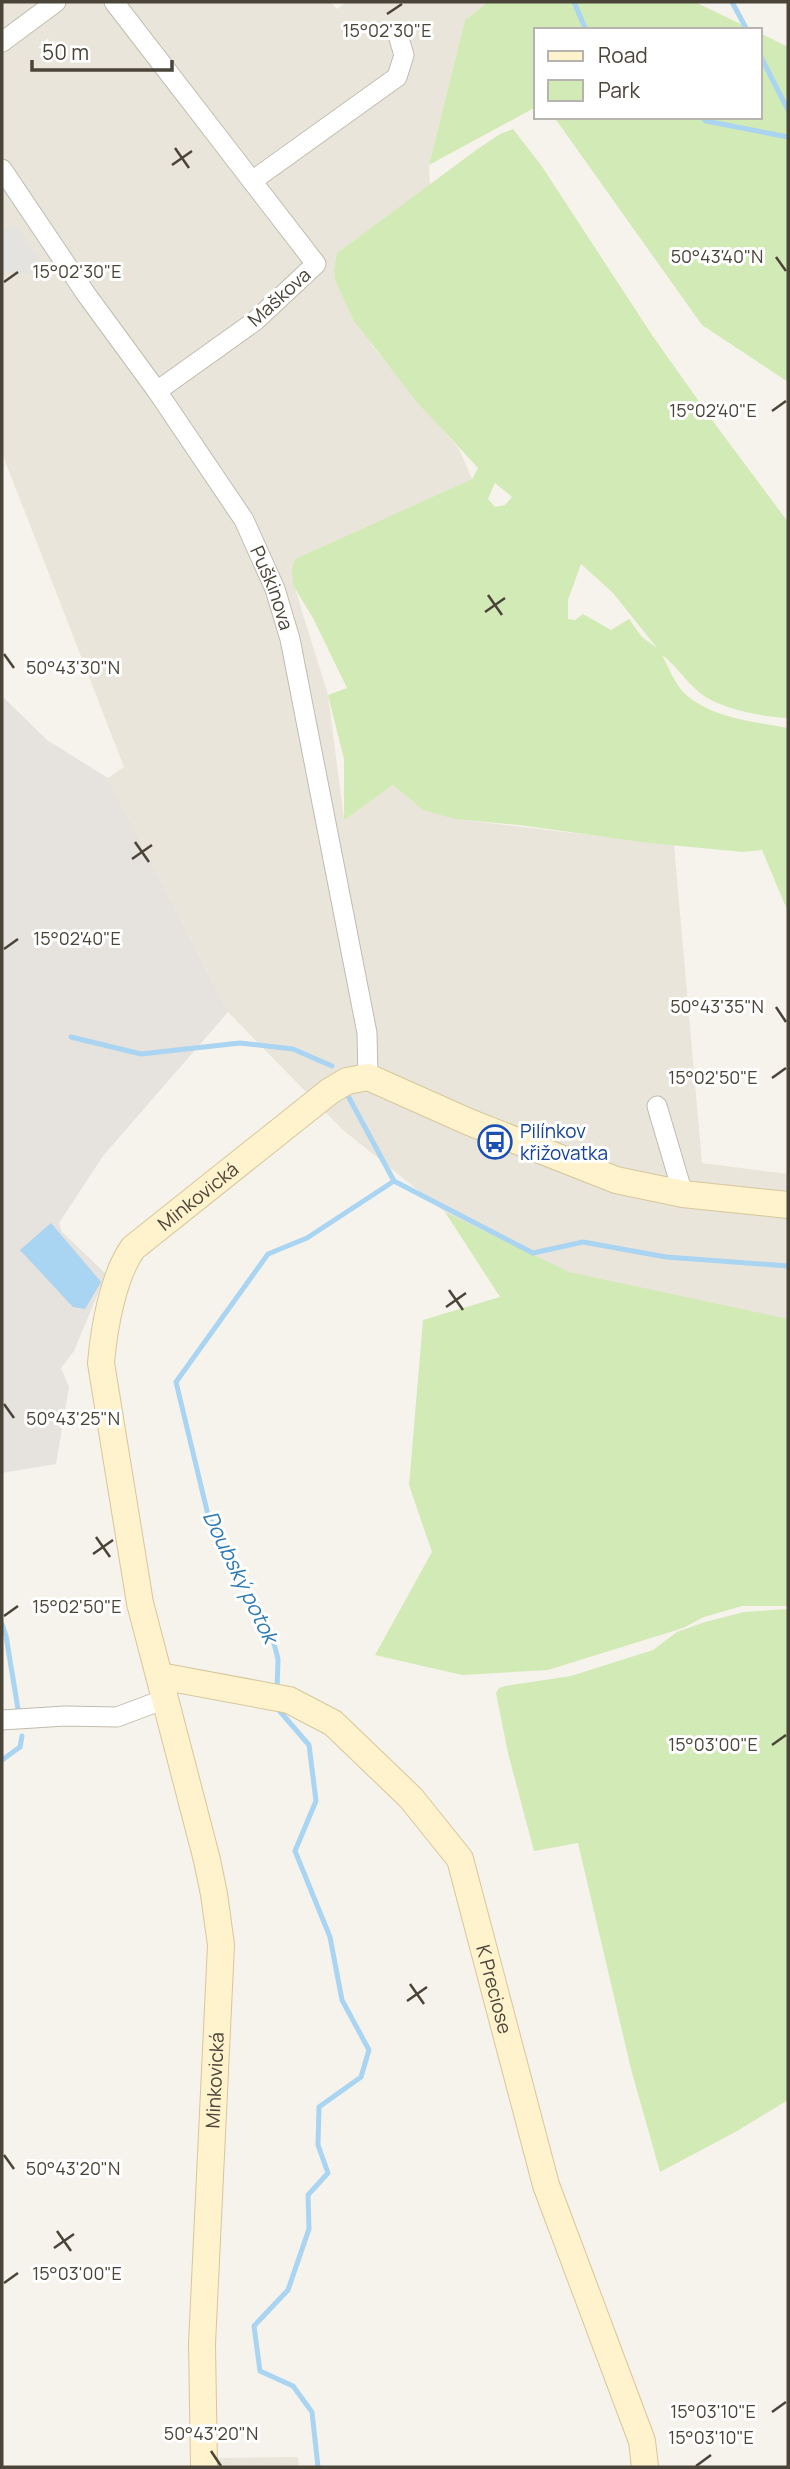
<svg xmlns="http://www.w3.org/2000/svg" width="790" height="2469" font-family="Manrope,sans-serif">
<style>
.residential{fill:#eae5da}
.industrial{fill:#e6e2dd}
.green{fill:#d2eab5;fill-rule:evenodd}
.parking{fill:#e5e3e0}
.water{fill:#a9d4f2}
.lines{fill:none;stroke-linecap:round;stroke-linejoin:round}
.stream{stroke:#a9d4f2;stroke-width:5}
.street-casing{stroke:#c2bbae;stroke-width:21}
.secondary-casing{stroke:#d6c79b;stroke-width:28}
.street{stroke:#fff;stroke-width:19}
.secondary{stroke:#fff3cd;stroke-width:26}
.ticks{fill:none;stroke:#4b4439;stroke-width:2.5}
.labels{text-anchor:middle;stroke-width:6;stroke-linejoin:round;paint-order:stroke}
.street-label{font-size:19px;fill:#4b4439;stroke:#fff}
.transit-label{font-size:19px;fill:#164399;stroke:#fff;text-anchor:start}
.water-label{font-size:21px;font-style:italic;fill:#2e7ab2;stroke:#fff}
.ticks-label{font-size:18px;text-anchor:middle;fill:#4b4439;stroke:#fff;stroke-width:6;stroke-linejoin:round;paint-order:stroke}
</style>
<rect width="100%" height="100%" fill="#f6f3ec"/>
<!-- residential -->
<g class="residential">
<polygon points="2,2 331,2 337,9 346,2 488,2 465,20 429,165 430,186 337,253 334,269 335,280 373,347 459,449 472,479 295,559 294,585 328,695 344,819 393,785 423,810 464,820 674,845 702,1163 788,1174 788,1322 569,1278 445,1212 343,1130 228,1012 108,778 124,767 2,453"/>
<polygon points="298,2457 299,2467 217,2467 217,2458"/>
</g>
<!-- industrial -->
<polygon class="industrial" points="2,696 47,740 108,778 228,1012 103,1156 59,1223 62,1232 106,1274 74,1351 61,1368 69,1387 56,1464 2,1473"/>
<!-- green -->
<g class="green">
<polygon points="488,2 695,2 753,30 536,30 536,107 429,165 465,20"/>
<polygon points="760,33 788,47 788,382 702,325 554,117 760,117"/>
<path d="M 513,129 L 541,165 L 652,335 L 712,420 L 788,522 L 788,718 C 763,717 720,709 700,693 C 686,682 675,664 662,655 C 668,666 675,684 684,693 C 713,719 752,721 788,728 L 788,912 L 762,850 L 743,852 L 649,843 L 519,825 L 455,819 L 423,810 L 393,785 L 344,820 L 344,759 L 328,695 L 347,688 L 313,618 L 293,585 L 292,570 L 295,559 L 472,479 L 478,468 L 416,401 L 354,321 L 335,280 L 334,269 L 337,253 L 479,148 L 500,134 ZM 495,483 L 512,497 L 505,505 L 495,507 L 488,499 ZM 581,564 L 613,593 L 657,648 L 642,637 L 629,619 L 611,630 L 583,614 L 575,620 L 568,619 L 568,600 Z"/>
<polygon points="445,1212 569,1272 788,1319 788,1606 742,1606 704,1617 683,1628 548,1670 462,1675 375,1655 432,1552 409,1485 423,1320 500,1297"/>
<polygon points="788,1609 788,2100 737,2131 660,2172 631,2069 578,1843 534,1851 508,1753 496,1693 499,1688 505,1686 571,1676 653,1650 677,1632 705,1622 744,1612"/>
</g>
<!-- parking -->
<polygon class="parking" points="2,228 19,229 52,277 2,272"/>
<!-- water -->
<polygon class="water" points="51,1223 101,1282 85,1309 73,1307 20,1250"/>
<g class="lines">
<!-- stream -->
<g class="stream">
<polyline points="574,2 586,30"/>
<polyline points="732,2 747,30"/>
<polyline points="760,55 788,110"/>
<polyline points="702,117 706,121 788,137"/>
<polyline points="71,1037 141,1054 240,1043 293,1049 332,1066"/>
<polyline points="347,1094 394,1181"/>
<polyline points="2,1624 6,1636 19,1715"/>
<polyline points="277,1691 278,1659 270,1628 208,1515 176,1382 268,1254 307,1238 394,1181 533,1253 583,1242 666,1257 788,1266"/>
<polyline points="277,1708 309,1745 316,1801 295,1851 330,1937 342,2000 369,2050 361,2077 319,2107 318,2145 328,2173 308,2195 309,2229 288,2290 254,2326 260,2371 293,2386 312,2412 318,2467"/>
<polyline points="2,1760 20,1747 22,1736"/>
</g>
<defs>
<g id="street">
<polyline points="114,2 316,264 255,321 157,391"/>
<polyline points="2,42 56,2"/>
<path id="s1" d="M 2,169 L 86,294 L 157,391 L 244,520 L 275,589 L 290,639 L 367,1033 L 368,1077"/>
<polyline points="252,181 397,77 404,55 398,35"/>
<polyline points="657,1106 683,1194"/>
<polyline points="2,1720 65,1716 117,1717 165,1699"/>
</g>
<g id="secondary">
<path id="s2" d="M 160,1676 L 289,1700 L 333,1723 L 411,1798 L 460,1859 L 546,2185 L 642,2441 L 645,2467"/>
<path id="s3" d="M 204,2467 L 202,2344 L 221,1945 L 214,1894 L 207,1860 L 140,1603 L 101,1363 C 104,1328 113,1276 133,1248 L 330,1091 L 347,1081 L 368,1077 L 469,1122 L 616,1180 L 683,1194 L 788,1205"/>
</g>
</defs>
<!-- street casing -->
<use href="#street" class="street-casing"/>
<!-- secondary casing -->
<use href="#secondary" class="secondary-casing"/>
<!-- street -->
<use href="#street" class="street"/>
<!-- secondary -->
<use href="#secondary" class="secondary"/>
</g>
<!-- ticks -->
<path class="ticks" d="M 387,14 L 402,4M 175,148 L 189,168M 172,165 L 192,151M 776,257 L 786,271M 4,282 L 18,272M 772,411 L 786,401M 488,595 L 502,615M 485,612 L 505,598M 4,654 L 14,668M 135,842 L 149,862M 132,859 L 152,845M 4,949 L 18,939M 776,1007 L 786,1022M 772,1078 L 786,1068M 449,1290 L 463,1310M 446,1307 L 466,1293M 4,1404 L 14,1418M 96,1537 L 110,1557M 93,1554 L 113,1540M 4,1616 L 18,1606M 772,1745 L 786,1735M 410,1984 L 424,2004M 407,2001 L 427,1987M 4,2155 L 14,2169M 57,2231 L 71,2251M 54,2248 L 74,2234M 4,2283 L 18,2273M 772,2412 L 786,2402M 211,2451 L 221,2466M 696,2466 L 711,2455"/>
<!-- icons -->
<defs>
<symbol id="bus-ring" viewBox="-11 -11 22 22"><circle r="9.5" fill="#fff" stroke="#1a4fb4" stroke-width="1.5"/><path d="M-5-6H5V4H4V6H2V4H-2V6H-4V4H-5ZM-3.5-4V0h7V-4ZM-3.5 1.2v1.5H-2V1.2ZM2 1.2v1.5H3.5V1.2Z" fill="#1a4fb4"/></symbol>
</defs>
<g fill-rule="evenodd">
<use href="#bus-ring" x="476" y="1123" width="38" height="38"/>
</g>
<g class="labels">
<!-- street labels -->
<g class="street-label">
<text transform="translate(279 297) rotate(-42)" y="7">Maškova</text>
<text dy="7" stroke="none"><textPath href="#s1" startOffset="500">Puškinova</textPath></text>
<text dy="7" stroke="none"><textPath href="#s3" startOffset="1321">Minkovická</textPath></text>
<text dy="7" stroke="none"><textPath href="#s2" startOffset="502">K Preciose</textPath></text>
<text dy="7" stroke="none"><textPath href="#s3" startOffset="387">Minkovická</textPath></text>
</g>
<!-- transit labels -->
<g class="transit-label">
<text x="520" y="1138">Pilínkov<tspan x="520" dy="22">křižovatka</tspan></text>
</g>
<!-- water labels -->
<g class="water-label">
<text transform="translate(240 1577) rotate(64)" y="7">Doubský potok</text>
</g>
</g>
<g class="ticks-label">
<text x="387" y="37">15°02'30"E</text>
<text x="717" y="263">50°43'40"N</text>
<text x="77" y="278">15°02'30"E</text>
<text x="713" y="417">15°02'40"E</text>
<text x="73" y="674">50°43'30"N</text>
<text x="77" y="945">15°02'40"E</text>
<text x="717" y="1013">50°43'35"N</text>
<text x="713" y="1084">15°02'50"E</text>
<text x="73" y="1425">50°43'25"N</text>
<text x="77" y="1613">15°02'50"E</text>
<text x="713" y="1751">15°03'00"E</text>
<text x="73" y="2175">50°43'20"N</text>
<text x="77" y="2280">15°03'00"E</text>
<text x="713" y="2418">15°03'10"E</text>
<text x="211" y="2440">50°43'20"N</text>
<text x="711" y="2444">15°03'10"E</text>
</g>
<!-- border -->
<rect width="790" height="2469" fill="none" stroke="#4b4439" stroke-width="7"/>
<!-- legend -->
<rect x="534" y="28" width="228" height="91" fill="#ffffff" stroke="#b7b4b0" stroke-width="2"/>
<rect x="548" y="51" width="35" height="10" fill="#fff3cd" stroke="#b7b4b0" stroke-width="2"/>
<text x="598" y="63" font-size="21" fill="#4b4439">Road</text>
<rect x="548" y="80" width="35" height="21" fill="#d2eab5" stroke="#b7b4b0" stroke-width="2"/>
<text x="598" y="98" font-size="21" fill="#4b4439">Park</text>
<!-- scale -->
<path d="M32 60v10h140v-10" fill="none" stroke="#4b4439" stroke-width="3.5"/>
<text x="42" y="60" font-size="21" fill="#4b4439" stroke="#ffffff" stroke-width="5" paint-order="stroke">50 m</text>
</svg>
